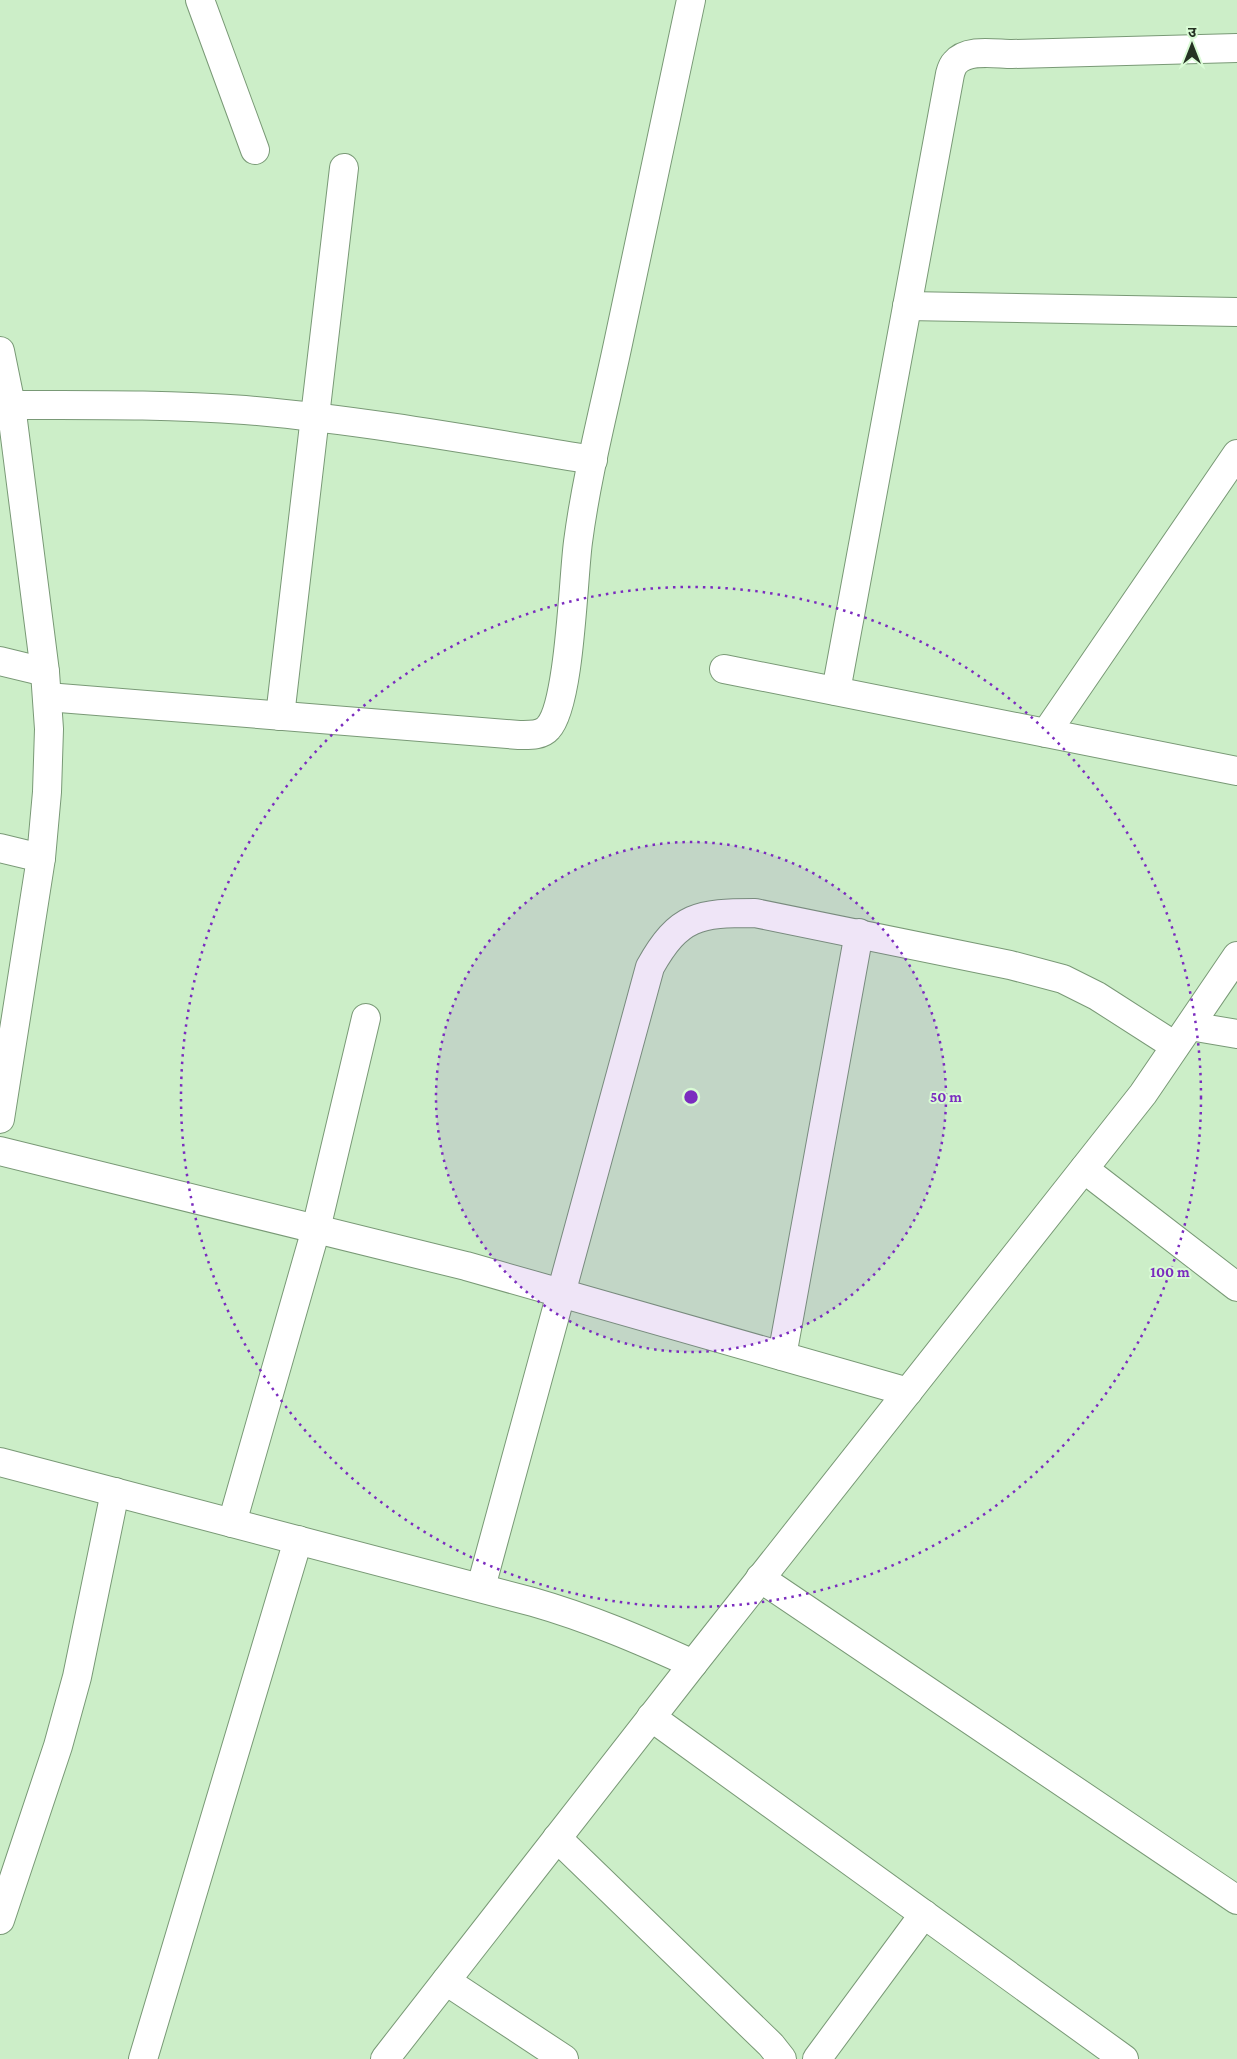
<svg xmlns="http://www.w3.org/2000/svg" width="1237" height="2059" font-family="'Crimson Pro','Noto Sans Devanagari',serif">
<style>
.lines{fill:none;stroke-linecap:round;stroke-linejoin:round}
.minor-casing{stroke:#799976;stroke-width:30}
.tertiary-casing{stroke:#799976;stroke-width:30}
.minor{stroke:#fff;stroke-width:28}
.tertiary{stroke:#fff;stroke-width:28}
.ring{fill:none;stroke:#7b2cbf;stroke-width:2.5;stroke-dasharray:2.5 5}
.centre{fill:#7b2cbf;stroke:#d9fbd5;stroke-width:2.5}
.ring-label{font-size:15px;text-anchor:middle;font-weight:bold;fill:#7b2cbf;stroke:#d9fbd5;stroke-width:4;stroke-linejoin:round;paint-order:stroke}
</style>
<rect width="100%" height="100%" fill="#cceec8"/>
<g class="lines">
<defs>
<g id="minor">
<polyline points="200,0 255,150"/>
<polyline points="907,306 1237,312"/>
<polyline points="0,351 11,405 45,672 49,729 47,792 41,858 0,1119"/>
<path d="M 11,405 C 89,405 167,404 245,410 C 362,420 477,441 593,460"/>
<polyline points="0,661 45,672"/>
<polyline points="724,669 1237,771"/>
<path d="M 836,691 L 950,74 C 951,70 953,65 955,63 C 967,48 996,54 1012,54 L 1237,48"/>
<path d="M 47,697 L 519,735 C 529,735 541,736 548,728 C 570,705 573,579 578,542 C 587,473 605,406 619,339 C 644,226 668,113 691,0"/>
<polyline points="280,716 344,168"/>
<polyline points="1046,733 1237,454"/>
<polyline points="0,848 41,858"/>
<polyline points="1190,1026 1237,1034"/>
<polyline points="0,1151 466,1266 908,1392"/>
<polyline points="1084,1169 1237,1287"/>
<polyline points="782,1356 859,933"/>
<path d="M 0,1462 L 533,1602 C 589,1618 640,1640 693,1664"/>
<polyline points="232,1523 316,1229 366,1018"/>
<polyline points="760,1578 1237,1900"/>
<path d="M 481,1587 L 650,967 C 679,915 699,913 755,913 L 1010,965 L 1063,979 L 1097,996 L 1175,1046"/>
<polyline points="651,1717 1124,2059"/>
<polyline points="557,1838 771,2045 782,2059"/>
<polyline points="0,1920 58,1746 77,1677 115,1492"/>
<polyline points="446,1981 564,2059"/>
<polyline points="143,2059 298,1540"/>
<polyline points="817,2059 924,1914"/>
</g>
<polyline id="tertiary" points="385,2059 693,1664 1143,1094 1237,956"/>
</defs>
<!-- minor casing -->
<use href="#minor" class="minor-casing"/>
<!-- tertiary casing -->
<use href="#tertiary" class="tertiary-casing"/>
<!-- minor -->
<use href="#minor" class="minor"/>
<!-- tertiary -->
<use href="#tertiary" class="tertiary"/>
</g>
<!-- distance rings -->
<circle cx="691" cy="1097" r="255" fill="#7b2cbf" fill-opacity=".12"/>
<g class="ring">
<circle cx="691" cy="1097" r="255"/>
<circle cx="691" cy="1097" r="510"/>
</g>
<circle cx="691" cy="1097" r="8" class="centre"/>
<g class="ring-label">
<text x="946" y="1102">50 m</text>
<text x="1170" y="1277">100 m</text>
</g>
<!-- north arrow -->
<g transform="translate(1192 45)" stroke="#d9fbd5" stroke-width="4" paint-order="stroke">
<path d="M0-4L9 19L0 12L-9 19Z" fill="#253223"/>
<text y="-8" font-size="14" font-weight="bold" text-anchor="middle" fill="#253223">उ</text>
</g>
</svg>
